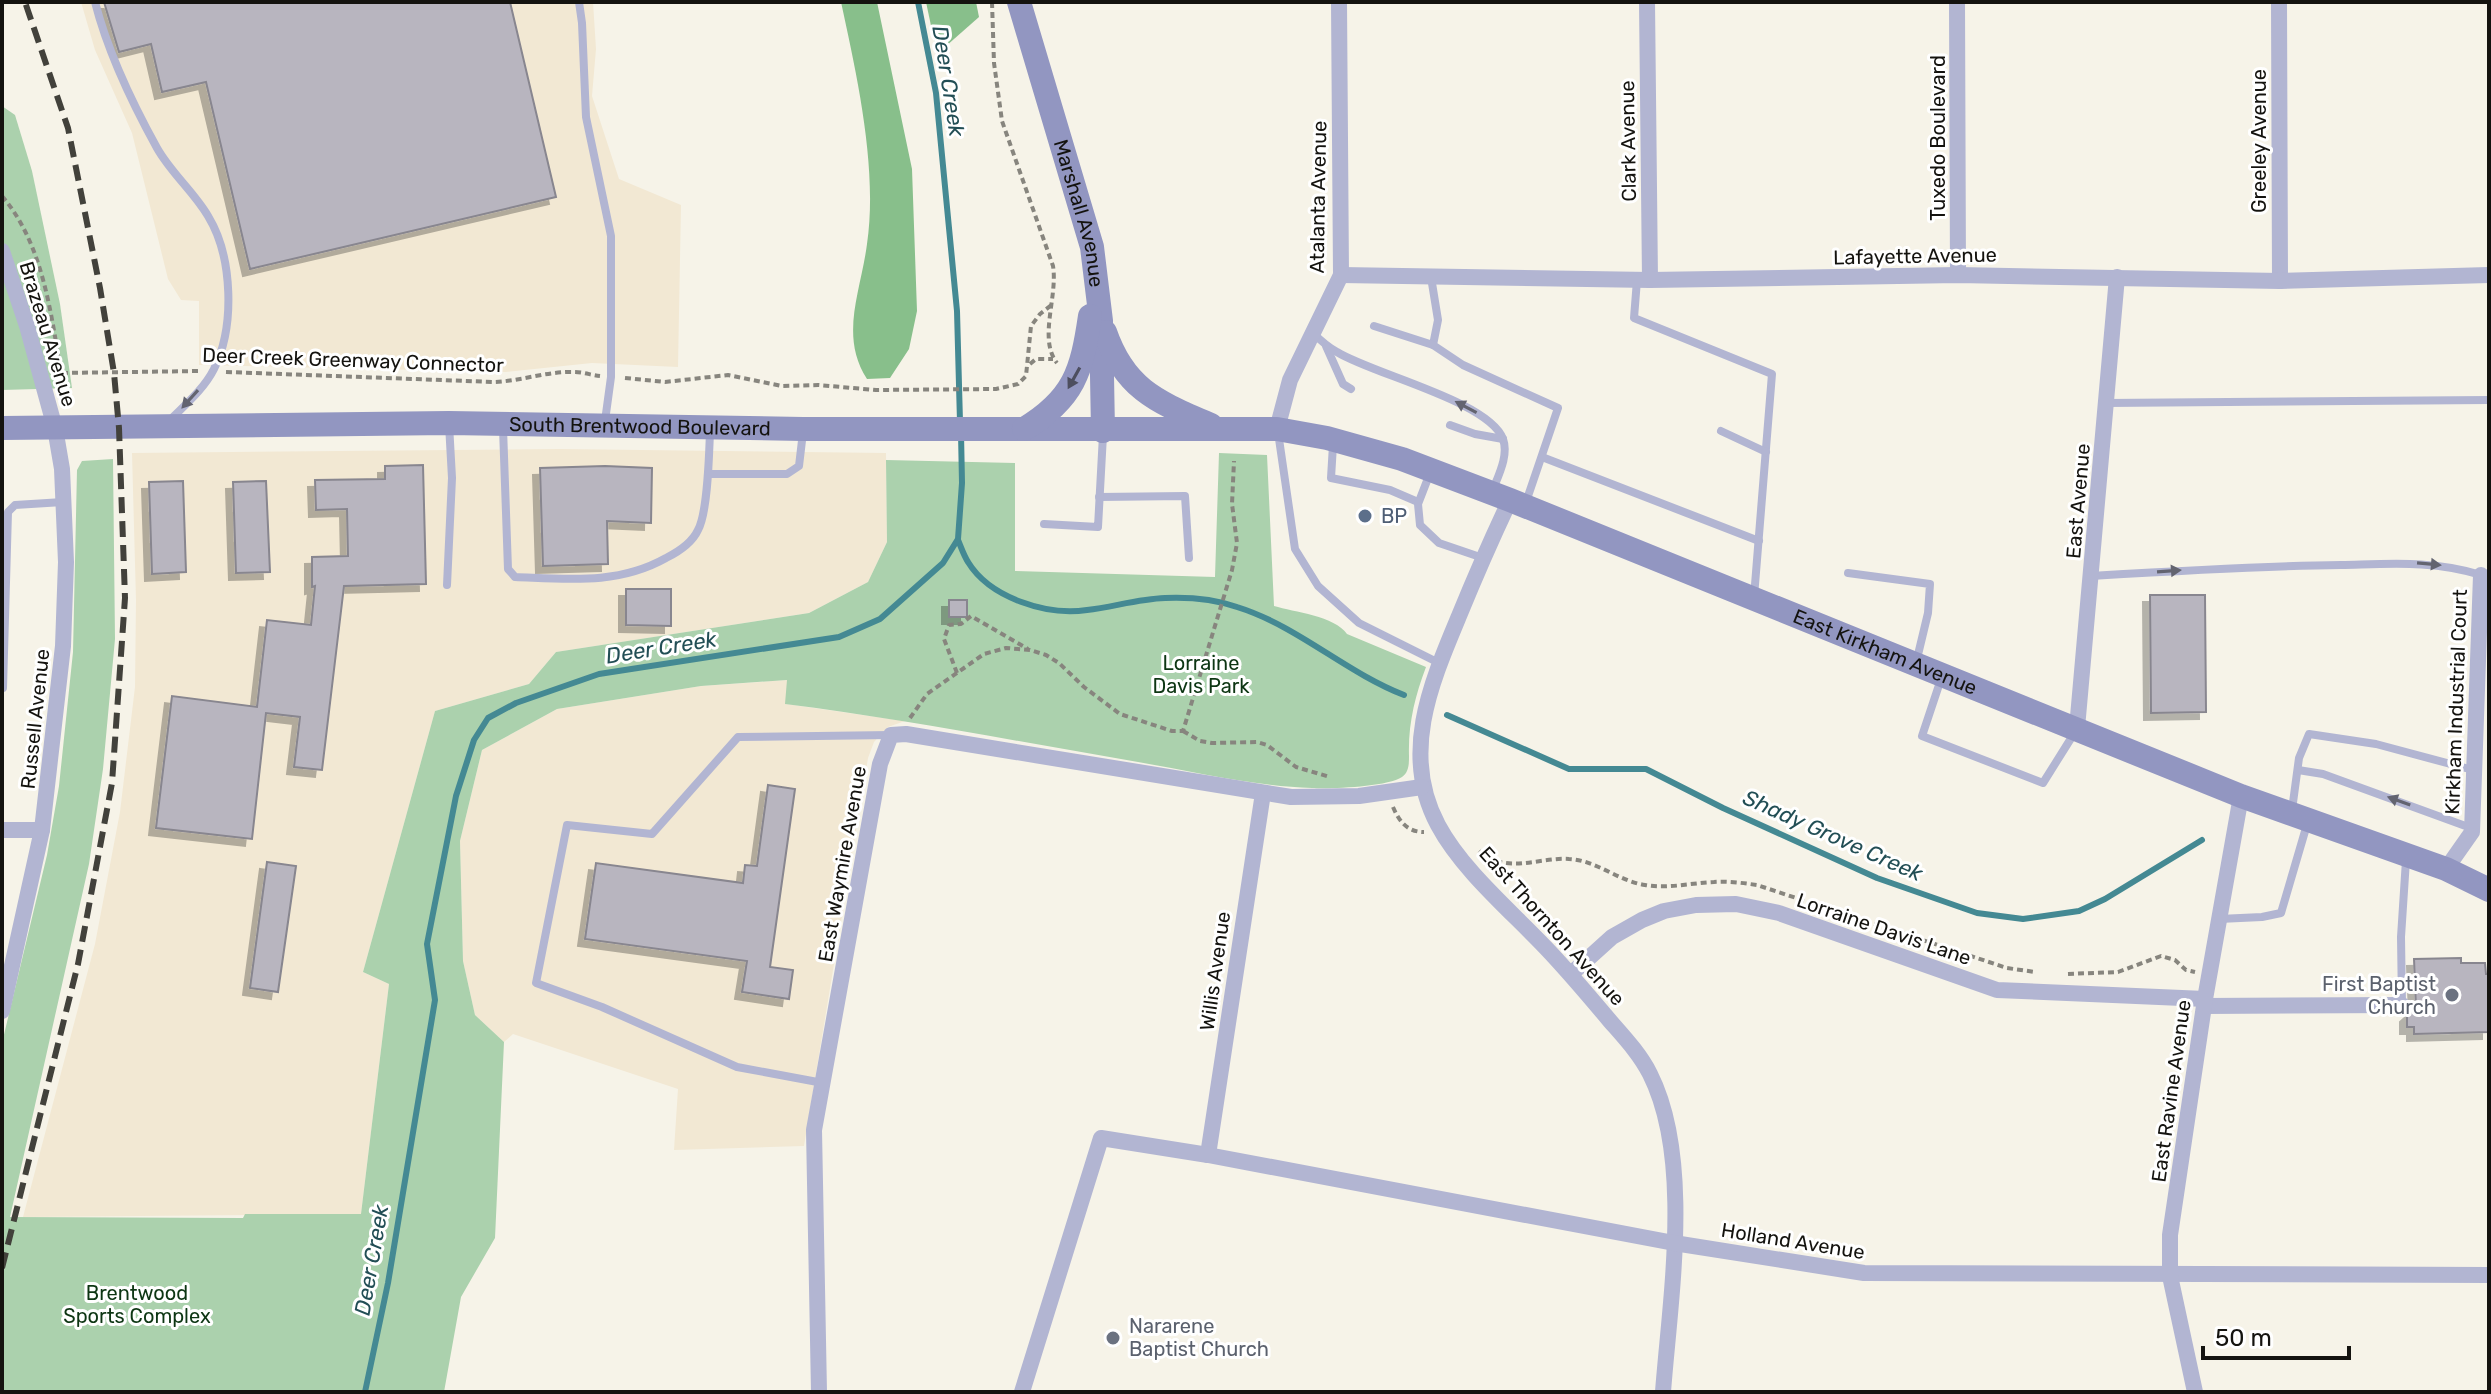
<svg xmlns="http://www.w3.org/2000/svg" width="2491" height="1394" font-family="Rubik,sans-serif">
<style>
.industrial{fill:#f2e8d3}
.green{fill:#abd1ad}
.forest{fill:#88bf8b}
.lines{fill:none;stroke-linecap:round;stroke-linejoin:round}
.stream{stroke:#448993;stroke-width:6}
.building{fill:#b8b5bf;stroke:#88868f;stroke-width:2;filter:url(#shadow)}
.path{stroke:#87857e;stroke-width:4;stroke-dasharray:6 4;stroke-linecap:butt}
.lane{stroke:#b2b5d2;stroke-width:8}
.street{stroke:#b2b5d2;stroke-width:16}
.secondary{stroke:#9296c1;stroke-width:24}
.rail{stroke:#42413b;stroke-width:6;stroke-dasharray:16 8;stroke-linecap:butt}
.oneway{fill:#4d4e5f}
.oneway2{fill:#636470}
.service-dot{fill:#5c6f8a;stroke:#fff;stroke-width:3}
.worship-dot{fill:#6b7280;stroke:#fff;stroke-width:3}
.labels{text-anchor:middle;stroke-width:6;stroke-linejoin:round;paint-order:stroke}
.street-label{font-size:20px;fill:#14130f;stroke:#fff}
.service-label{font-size:20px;fill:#4e5e75;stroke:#fff;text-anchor:start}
.park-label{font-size:20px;fill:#0d3613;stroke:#fff}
.worship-label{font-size:20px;fill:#5b616d;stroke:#fff;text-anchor:end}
.water-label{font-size:22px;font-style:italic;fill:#224e55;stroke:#fff}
</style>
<defs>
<filter id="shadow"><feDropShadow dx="-7" dy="7" stdDeviation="0" flood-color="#0004"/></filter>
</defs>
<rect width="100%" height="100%" fill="#f6f3e8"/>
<!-- industrial -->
<g class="industrial">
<polygon points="81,2 593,2 596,49 592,96 619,179 681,205 678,367 592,363 506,372 199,365 199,301 181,300 168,279 132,133 95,50"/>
<polygon points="560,449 886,453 887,542 868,582 809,613 556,652 529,684 435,711 363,972 389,984 361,1214 23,1217 95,944 120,812 135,687 136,600 132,453"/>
<polygon points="788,680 786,704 905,721 888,727 874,742 868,758 804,1146 674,1150 678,1089 513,1034 504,1042 475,1015 463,961 460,841 482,750 557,709 701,686"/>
</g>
<!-- green -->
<g class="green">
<polygon points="2,106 15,115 32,171 60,304 72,388 2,390"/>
<path d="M 1219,453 L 1267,455 L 1274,606 C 1294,612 1335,616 1347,634 L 1426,667 C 1415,696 1408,724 1409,756 C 1409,764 1409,772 1402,777 C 1387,787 1330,789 1312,788 C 1254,786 1195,772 1138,762 C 1021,742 904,719 785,704 L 787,680 L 701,686 L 557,709 L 482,750 L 460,841 L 463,961 L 475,1015 L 504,1042 L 495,1238 L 461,1297 L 444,1392 L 2,1392 L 2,1043 L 47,855 L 59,786 L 73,652 L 77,470 L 82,461 L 113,459 L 115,639 L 103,769 L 89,864 L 10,1217 L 243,1218 L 245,1214 L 361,1214 L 389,984 L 363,972 L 435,711 L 529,684 L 556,652 L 809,613 L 868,582 L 887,542 L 886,460 L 1015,463 L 1015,571 L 1215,577 Z"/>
</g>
<!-- forest -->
<g class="forest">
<path d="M 841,2 L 877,2 L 912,169 L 917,311 L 909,349 L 890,378 L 867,379 C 839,336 861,291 867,244 C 878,169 857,76 841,2 Z"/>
<polygon points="926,2 976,2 979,17 937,54"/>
</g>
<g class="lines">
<!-- stream -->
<g class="stream">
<polyline points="918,2 936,93 957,311 960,422"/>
<path d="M 958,540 C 961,547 964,556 968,562 C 990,598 1047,616 1087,610 C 1113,607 1138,599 1165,598 C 1189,597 1214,599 1237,607 C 1298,626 1345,672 1404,695"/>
<polyline points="1447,715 1569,769 1646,769 1723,808 1877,878 1977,913 2023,919 2079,911 2105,899 2202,840"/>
<polyline points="365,1392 388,1283 435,1000 427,944 456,796 474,740 488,718 516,703 599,674 839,637 880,619 943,563 958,539 962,483 961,433"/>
</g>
</g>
<!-- building -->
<g class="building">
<polygon points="104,2 510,2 556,197 250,269 206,82 162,92 151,44 119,52"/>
<polygon points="423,465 426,584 344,586 322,770 294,767 300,717 266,713 252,839 156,828 172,696 257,707 267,620 311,625 315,586 312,587 312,557 348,556 347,509 316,510 315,480 385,479 385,466"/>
<polygon points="605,466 652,468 651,523 607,521 608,564 543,566 540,468"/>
<polygon points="183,481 186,572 152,574 149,482"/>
<polygon points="266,481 270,572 236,573 233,482"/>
<polygon points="626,589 671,589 671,626 626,625"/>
<polygon points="2150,595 2205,595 2206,712 2151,713"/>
<rect x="949" y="600" width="18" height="17"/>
<polygon points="768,785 795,789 770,967 793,970 789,999 742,992 747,961 585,939 596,863 743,883 745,865 757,866"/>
<polygon points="267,862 296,866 278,992 250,988"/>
<polygon points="2461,958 2461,963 2485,963 2486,974 2489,974 2489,1032 2414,1034 2414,1027 2407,1027 2407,1015 2416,1007 2414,959"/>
</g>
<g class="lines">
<!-- path -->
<g class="path">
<path d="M 992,2 L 994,63 L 1002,121 L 1053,266 C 1058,297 1038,339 1057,363"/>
<path d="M 2,196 C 43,244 51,313 61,373 L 198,371"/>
<polyline points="1030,364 1036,359 1053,359"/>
<path d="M 226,372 L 495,382 C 521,381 548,371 574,372 C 583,372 591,375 600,376"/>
<polyline points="625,378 665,382 728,375 782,386 818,385 876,390 996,389 1018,384 1026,376 1031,326 1040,314 1054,303"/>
<polyline points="957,673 944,639 949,625 961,624 971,616 1028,649"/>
<polyline points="910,718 927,694 984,654 1006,648 1030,650 1046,655 1059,663 1084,687 1120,714 1172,731 1183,731 1232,570 1237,543 1232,504 1234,461"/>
<polyline points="1183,731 1200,741 1212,743 1257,742 1267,745 1296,767 1330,777"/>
<path d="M 1393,807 C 1399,821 1407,832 1424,832"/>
<path d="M 1479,851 C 1507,875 1538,857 1569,859 C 1596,860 1618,881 1645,885 C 1669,889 1690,883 1714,882 C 1728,881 1743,883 1757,885 L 2007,968 L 2035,972"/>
<polyline points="2068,974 2118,972 2161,956 2175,960 2186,970 2195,972"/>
</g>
<!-- lane -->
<g class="lane">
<path d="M 95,2 C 108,53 131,101 157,148 C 171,173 194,192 208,216 C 233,257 235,327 214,369 C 204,389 185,405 170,420"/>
<polyline points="579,2 582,23 586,117 611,236 611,377 605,421"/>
<polyline points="1431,277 1438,320 1433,345 1463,365 1558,408 1525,505"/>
<polyline points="1637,280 1634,318 1772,374 1754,597"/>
<polyline points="1374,326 1433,345"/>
<path d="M 1313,333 C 1320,340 1328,347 1337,352 C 1372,374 1489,401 1503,439 C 1509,456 1498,476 1492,492"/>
<polyline points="1326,346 1343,384 1351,389"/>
<polyline points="2106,403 2489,400"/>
<polyline points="1450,425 1475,434 1503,439"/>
<path d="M 503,428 L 508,569 L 515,577 C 568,579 618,585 666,558 C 678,552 692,543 698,530 C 708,512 709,454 710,432"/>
<polyline points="1721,431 1766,452"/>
<polyline points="1278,432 1295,549 1318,586 1359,623 1439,663"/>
<polyline points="1333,445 1331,478 1390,490 1418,502"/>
<polyline points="1542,457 1759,541"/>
<polyline points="1430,473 1418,504 1420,525 1439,543 1483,558"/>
<polyline points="709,474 787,474 799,466 803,432"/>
<polyline points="1099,497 1185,496 1189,558"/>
<polyline points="1044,524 1098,527 1103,435"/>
<polyline points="1848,573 1930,584 1928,613 1916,663"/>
<path d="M 2091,576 C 2175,571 2258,566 2341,565 C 2389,564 2434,560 2481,575"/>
<polyline points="447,585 452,478 449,424"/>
<polyline points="1941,679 1922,736 2043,783 2075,732"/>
<polyline points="3,688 8,512 15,505 63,502"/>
<polyline points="2298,770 2323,774 2471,828"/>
<polyline points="2292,810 2299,758 2309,734 2376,744 2473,770"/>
<polyline points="2219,919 2262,917 2281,913 2308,821"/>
<polyline points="2402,1005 2401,937 2406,860"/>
<polyline points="823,1083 737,1067 602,1007 536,983 567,825 652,834 738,737 891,735"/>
</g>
<!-- street -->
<g class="street">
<polyline points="1647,2 1650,280"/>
<polyline points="1957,2 1958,275"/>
<polyline points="2279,2 2280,281"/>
<polyline points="2,251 27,326 55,428 62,469 66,562 63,646 42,830 2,1011"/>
<polyline points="1341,275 1650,280 1958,275 2280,281 2489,275"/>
<polyline points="1277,429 1290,380 1341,275 1339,2"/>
<path d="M 1510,500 C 1492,538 1475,577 1459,616 C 1431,683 1400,754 1438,825 C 1462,870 1511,911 1546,948 C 1568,971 1589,996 1610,1021 C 1624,1037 1640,1054 1650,1074 C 1693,1159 1670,1299 1663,1392"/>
<polyline points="2077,728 2117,277"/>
<polyline points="2,830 42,830"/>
<polyline points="2446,869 2472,832 2481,575"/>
<polyline points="1571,974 1612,937 1642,920 1664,911 1696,905 1736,904 1779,913 1997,990 2205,999"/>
<polyline points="2204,1006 2402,1005"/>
<polyline points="1208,1155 1263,793"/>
<polyline points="819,1392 814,1130 880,764 891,735 906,734 1291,797 1359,796 1422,787"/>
<polyline points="1022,1392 1101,1138 1208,1155 1674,1243 1864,1273 2489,1275"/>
<polyline points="2195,1392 2170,1276 2170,1235 2205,999 2241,796"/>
</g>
<!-- secondary -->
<g class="secondary">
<path id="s1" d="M 1019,2 L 1092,247 L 1101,321 L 1103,431"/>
<path d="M 1105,332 C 1125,390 1158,402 1211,425"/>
<path id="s2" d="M 2,428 L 449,423 L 803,429 L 1277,429 L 1327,438 L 1402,459 L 1510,500 L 2241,796 L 2446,869 L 2489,890"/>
<path d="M 1024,429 C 1074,399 1082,371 1090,316"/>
</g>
<!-- rail -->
<polyline class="rail" points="2,1268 78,964 112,783 125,598 119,428 114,373 100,288 68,128 25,2"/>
</g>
<!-- one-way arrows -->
<defs><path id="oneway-solid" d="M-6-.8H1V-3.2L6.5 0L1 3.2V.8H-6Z" transform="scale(2)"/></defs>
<use class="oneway" href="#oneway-solid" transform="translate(1074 378) rotate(119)"/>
<g class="oneway2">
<use href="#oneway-solid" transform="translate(190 399) rotate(132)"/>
<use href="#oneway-solid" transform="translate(1466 407) rotate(-152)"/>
<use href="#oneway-solid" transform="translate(2429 564) rotate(5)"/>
<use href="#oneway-solid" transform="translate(2169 571) rotate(-4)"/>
<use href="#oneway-solid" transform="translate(2399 801) rotate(-160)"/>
</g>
<!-- markers -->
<circle class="service-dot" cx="1365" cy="516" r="8"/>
<g class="worship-dot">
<circle cx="2452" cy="995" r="8"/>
<circle cx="1113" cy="1338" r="8"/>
</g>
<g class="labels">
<!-- street labels -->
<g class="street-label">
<text transform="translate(1938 138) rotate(-90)" y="7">Tuxedo Boulevard</text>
<text transform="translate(1628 141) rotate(-91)" y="7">Clark Avenue</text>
<text transform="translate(2259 141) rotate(-90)" y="7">Greeley Avenue</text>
<text transform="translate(1318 197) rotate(-89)" y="7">Atalanta Avenue</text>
<text dy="7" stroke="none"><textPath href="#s1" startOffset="220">Marshall Avenue</textPath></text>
<text transform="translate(1915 256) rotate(-1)" y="7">Lafayette Avenue</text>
<text transform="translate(48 334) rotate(73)" y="7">Brazeau Avenue</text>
<text transform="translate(353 360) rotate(2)" y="7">Deer Creek Greenway Connector</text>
<text dy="7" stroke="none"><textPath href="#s2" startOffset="638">South Brentwood Boulevard</textPath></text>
<text transform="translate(2078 501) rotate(-85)" y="7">East Avenue</text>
<text dy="7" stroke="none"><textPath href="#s2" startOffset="1924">East Kirkham Avenue</textPath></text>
<text transform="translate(2456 702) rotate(-88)" y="7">Kirkham Industrial Court</text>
<text transform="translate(35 719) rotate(-84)" y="7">Russell Avenue</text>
<text transform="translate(842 864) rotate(-80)" y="7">East Waymire Avenue</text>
<text transform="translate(1552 926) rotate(48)" y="7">East Thornton Avenue</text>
<text transform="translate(1884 929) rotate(19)" y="7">Lorraine Davis Lane</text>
<text transform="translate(1215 971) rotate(-82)" y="7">Willis Avenue</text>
<text transform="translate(2171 1091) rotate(-82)" y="7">East Ravine Avenue</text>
<text transform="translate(1793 1241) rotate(9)" y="7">Holland Avenue</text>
</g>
<!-- service labels -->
<g class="service-label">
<text x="1381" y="523">BP</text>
</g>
<!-- park labels -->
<g class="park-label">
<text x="1201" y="670">Lorraine<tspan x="1201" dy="23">Davis Park</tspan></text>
<text x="137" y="1300">Brentwood<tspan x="137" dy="23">Sports Complex</tspan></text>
</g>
<!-- worship labels -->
<g class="worship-label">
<text x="2436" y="991">First Baptist<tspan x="2436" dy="23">Church</tspan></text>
<text x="1129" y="1333" text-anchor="start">Nararene<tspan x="1129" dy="23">Baptist Church</tspan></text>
</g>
<!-- water labels -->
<g class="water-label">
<text transform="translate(949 81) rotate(81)" y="8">Deer Creek</text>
<text transform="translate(661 647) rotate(-9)" y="8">Deer Creek</text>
<text transform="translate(1833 835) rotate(24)" y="8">Shady Grove Creek</text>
<text transform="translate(371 1260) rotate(-80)" y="8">Deer Creek</text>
</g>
</g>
<!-- border -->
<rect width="2491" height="1394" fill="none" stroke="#14130f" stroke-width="8"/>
<!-- scale -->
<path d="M2203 1346v12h146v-12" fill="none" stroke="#14130f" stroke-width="4"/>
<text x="2215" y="1346" font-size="24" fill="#14130f" stroke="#ffffff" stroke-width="6" paint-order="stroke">50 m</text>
</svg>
